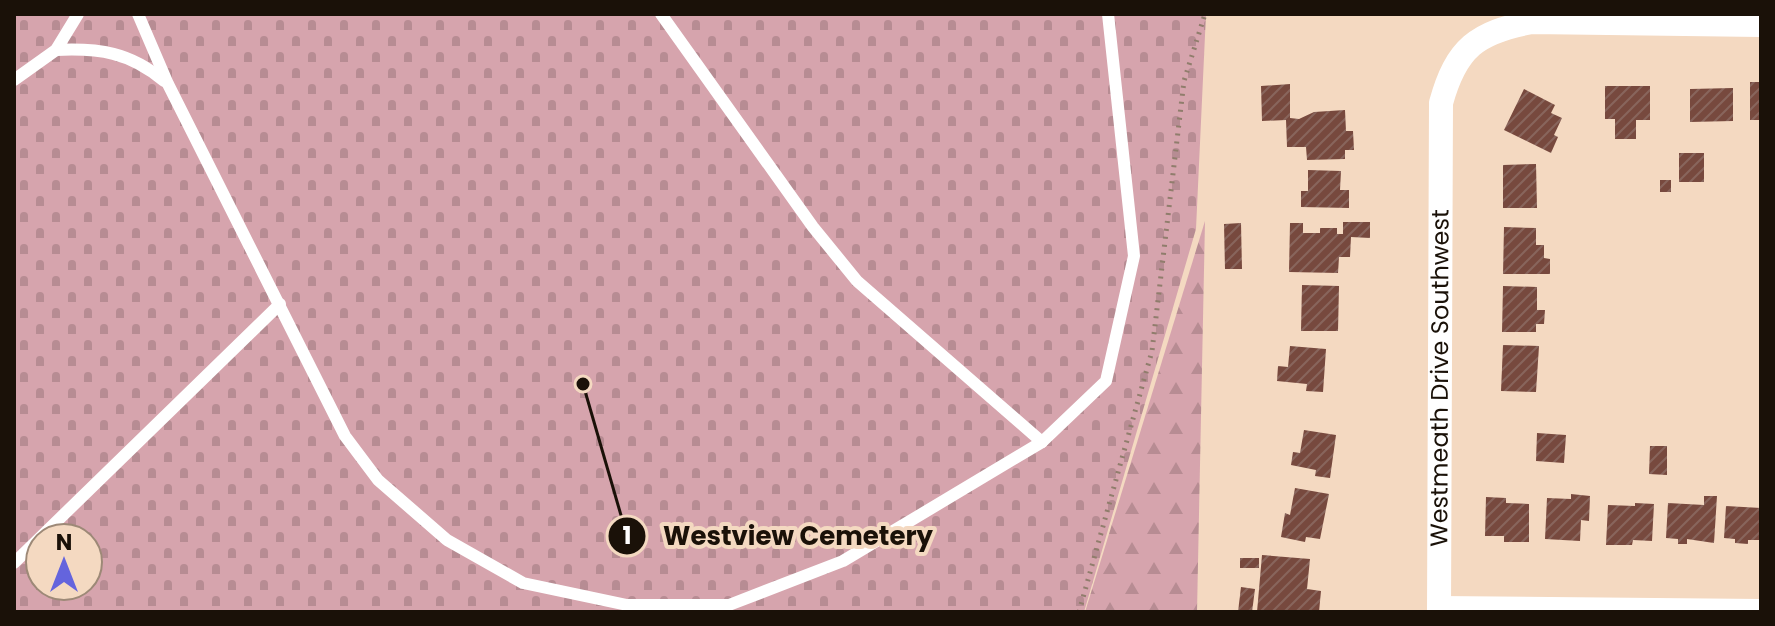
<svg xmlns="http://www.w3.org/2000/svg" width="1775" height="626" font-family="Poppins,sans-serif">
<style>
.forest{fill:url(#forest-firs)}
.cemetery{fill:url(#cemetery-stones);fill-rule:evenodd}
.building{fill:url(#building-hatch)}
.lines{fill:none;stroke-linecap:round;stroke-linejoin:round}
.path{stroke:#907d6c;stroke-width:5;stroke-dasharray:2 6;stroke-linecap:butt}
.service{stroke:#fff;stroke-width:12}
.minor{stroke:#fff;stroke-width:24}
.labels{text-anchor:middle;stroke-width:8;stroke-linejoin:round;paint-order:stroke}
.street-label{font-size:24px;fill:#1a1108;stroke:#f4d9c1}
.leader{fill:none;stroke:#1a1108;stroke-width:3}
.callout-dot{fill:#1a1108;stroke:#f4d9c1;stroke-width:3}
.mark-label{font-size:24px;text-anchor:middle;font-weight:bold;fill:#fff}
.callout-label{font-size:26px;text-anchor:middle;font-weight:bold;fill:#1a1108;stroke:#f4d9c1;stroke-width:8;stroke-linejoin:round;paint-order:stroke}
</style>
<defs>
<pattern id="forest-firs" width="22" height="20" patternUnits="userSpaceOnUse" patternTransform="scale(2)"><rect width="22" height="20" fill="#d6a4ad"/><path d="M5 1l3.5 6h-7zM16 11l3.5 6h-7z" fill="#b78c93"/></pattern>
<pattern id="cemetery-stones" width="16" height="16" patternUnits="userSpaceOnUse" patternTransform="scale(2)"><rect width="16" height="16" fill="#d6a4ad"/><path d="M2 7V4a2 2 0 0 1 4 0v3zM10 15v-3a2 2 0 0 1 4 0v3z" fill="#b78c93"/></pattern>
<pattern id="building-hatch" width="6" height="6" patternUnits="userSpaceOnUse" patternTransform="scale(2)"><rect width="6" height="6" fill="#77493e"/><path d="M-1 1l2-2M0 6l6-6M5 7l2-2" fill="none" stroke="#88655c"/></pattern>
</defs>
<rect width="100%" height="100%" fill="#f4d9c1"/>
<!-- forest -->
<polygon class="forest" points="1205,221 1197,612 1085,612"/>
<!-- cemetery -->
<path class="cemetery" d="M 14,14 L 1206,14 L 1196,229 L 1084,612 L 14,612 ZM 40,538 L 88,538 L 88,586 L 40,586 Z"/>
<!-- building -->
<g class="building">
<rect x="1750" y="82" width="11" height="38"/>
<polygon points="1290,84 1290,118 1299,119 1314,112 1345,110 1346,131 1353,131 1354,150 1345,150 1345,159 1307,160 1306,147 1287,147 1286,120 1262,121 1261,86"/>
<polygon points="1605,86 1650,86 1650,120 1636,120 1636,139 1615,139 1615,119 1605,119"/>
<polygon points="1733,88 1733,121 1690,122 1690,89"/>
<polygon points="1524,89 1555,105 1551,113 1562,118 1554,135 1558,137 1551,153 1504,130"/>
<rect x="1679" y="153" width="25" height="29"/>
<polygon points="1536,164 1537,208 1503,208 1503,165"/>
<polygon points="1308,170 1341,171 1340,190 1349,190 1349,208 1301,207 1301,191 1308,191"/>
<rect x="1660" y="180" width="11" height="12"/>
<polygon points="1343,222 1370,222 1370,238 1351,237 1350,257 1339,257 1338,273 1289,272 1290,223 1303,223 1303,233 1320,233 1320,228 1337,228 1337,234 1343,234"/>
<polygon points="1241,223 1242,269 1225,269 1224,224"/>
<polygon points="1504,227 1536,228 1536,245 1544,245 1544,258 1550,259 1550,274 1503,274"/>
<polygon points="1302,285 1339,286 1338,331 1301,331"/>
<polygon points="1503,286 1537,287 1537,310 1545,310 1544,324 1536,324 1536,332 1502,332"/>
<polygon points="1503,345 1539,346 1536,392 1501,391"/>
<polygon points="1290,346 1326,349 1323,392 1306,391 1307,384 1277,381 1278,366 1288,367"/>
<polygon points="1304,430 1336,435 1330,478 1315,476 1316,470 1291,465 1293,452 1300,453"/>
<polygon points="1537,433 1566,435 1564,463 1536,461"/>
<polygon points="1650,446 1667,446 1667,475 1649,474"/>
<polygon points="1295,488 1329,494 1320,539 1306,537 1305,542 1281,537 1285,513 1290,515"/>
<polygon points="1571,494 1590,496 1589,521 1581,520 1580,541 1545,539 1547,498 1571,499"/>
<polygon points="1704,496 1717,496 1714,543 1687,539 1687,544 1678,544 1678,539 1666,538 1668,503 1704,505"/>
<polygon points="1486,497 1506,498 1506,503 1529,504 1529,542 1504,542 1504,536 1485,536"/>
<polygon points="1635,503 1654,504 1652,541 1633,540 1632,545 1606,545 1608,505 1635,506"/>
<polygon points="1726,506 1761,508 1761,540 1748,540 1748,544 1735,543 1735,539 1724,538"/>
<polygon points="1262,555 1310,559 1307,589 1321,591 1319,612 1257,612"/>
<rect x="1240" y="558" width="19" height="10"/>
<polygon points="1241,587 1255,589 1252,612 1238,612"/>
</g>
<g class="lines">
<!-- path -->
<polyline class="path" points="1079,612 1152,351 1184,81 1205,14"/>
<!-- service -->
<g class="service">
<polyline points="138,14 168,84 345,436 378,480 447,540 523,583 627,605 729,605 843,561 1042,442 1106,381 1134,256 1108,14"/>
<polyline points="661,14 813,227 857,281 1042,442"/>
<path d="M 56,50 C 99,48 130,52 164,81"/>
<polyline points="14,80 56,50 78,14"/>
<polyline points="14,563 280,304"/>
</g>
<!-- minor -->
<g class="minor">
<polyline points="1439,608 1761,611"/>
<path id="s1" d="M 1439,612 L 1441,103 C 1456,48 1477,32 1532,22 L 1761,25"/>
</g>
</g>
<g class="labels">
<!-- street labels -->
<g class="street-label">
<text dy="8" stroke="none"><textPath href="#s1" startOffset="234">Westmeath Drive Southwest</textPath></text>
</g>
</g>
<!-- callouts -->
<path class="leader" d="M583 384L627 536"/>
<g class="callout-dot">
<circle cx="583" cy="384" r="8"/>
<circle cx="627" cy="536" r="20"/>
</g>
<g class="mark-label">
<text x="627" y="544">1</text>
</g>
<g class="callout-label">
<text x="798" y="545">Westview Cemetery</text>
</g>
<!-- border -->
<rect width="1775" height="626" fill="none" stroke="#1a1108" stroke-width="32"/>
<!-- north arrow -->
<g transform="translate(64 562)"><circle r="38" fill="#f4d9c1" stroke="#9d8977" stroke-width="2"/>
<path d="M0-6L14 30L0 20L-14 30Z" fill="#6464dd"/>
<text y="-12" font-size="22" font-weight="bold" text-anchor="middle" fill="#1a1108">N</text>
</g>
</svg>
